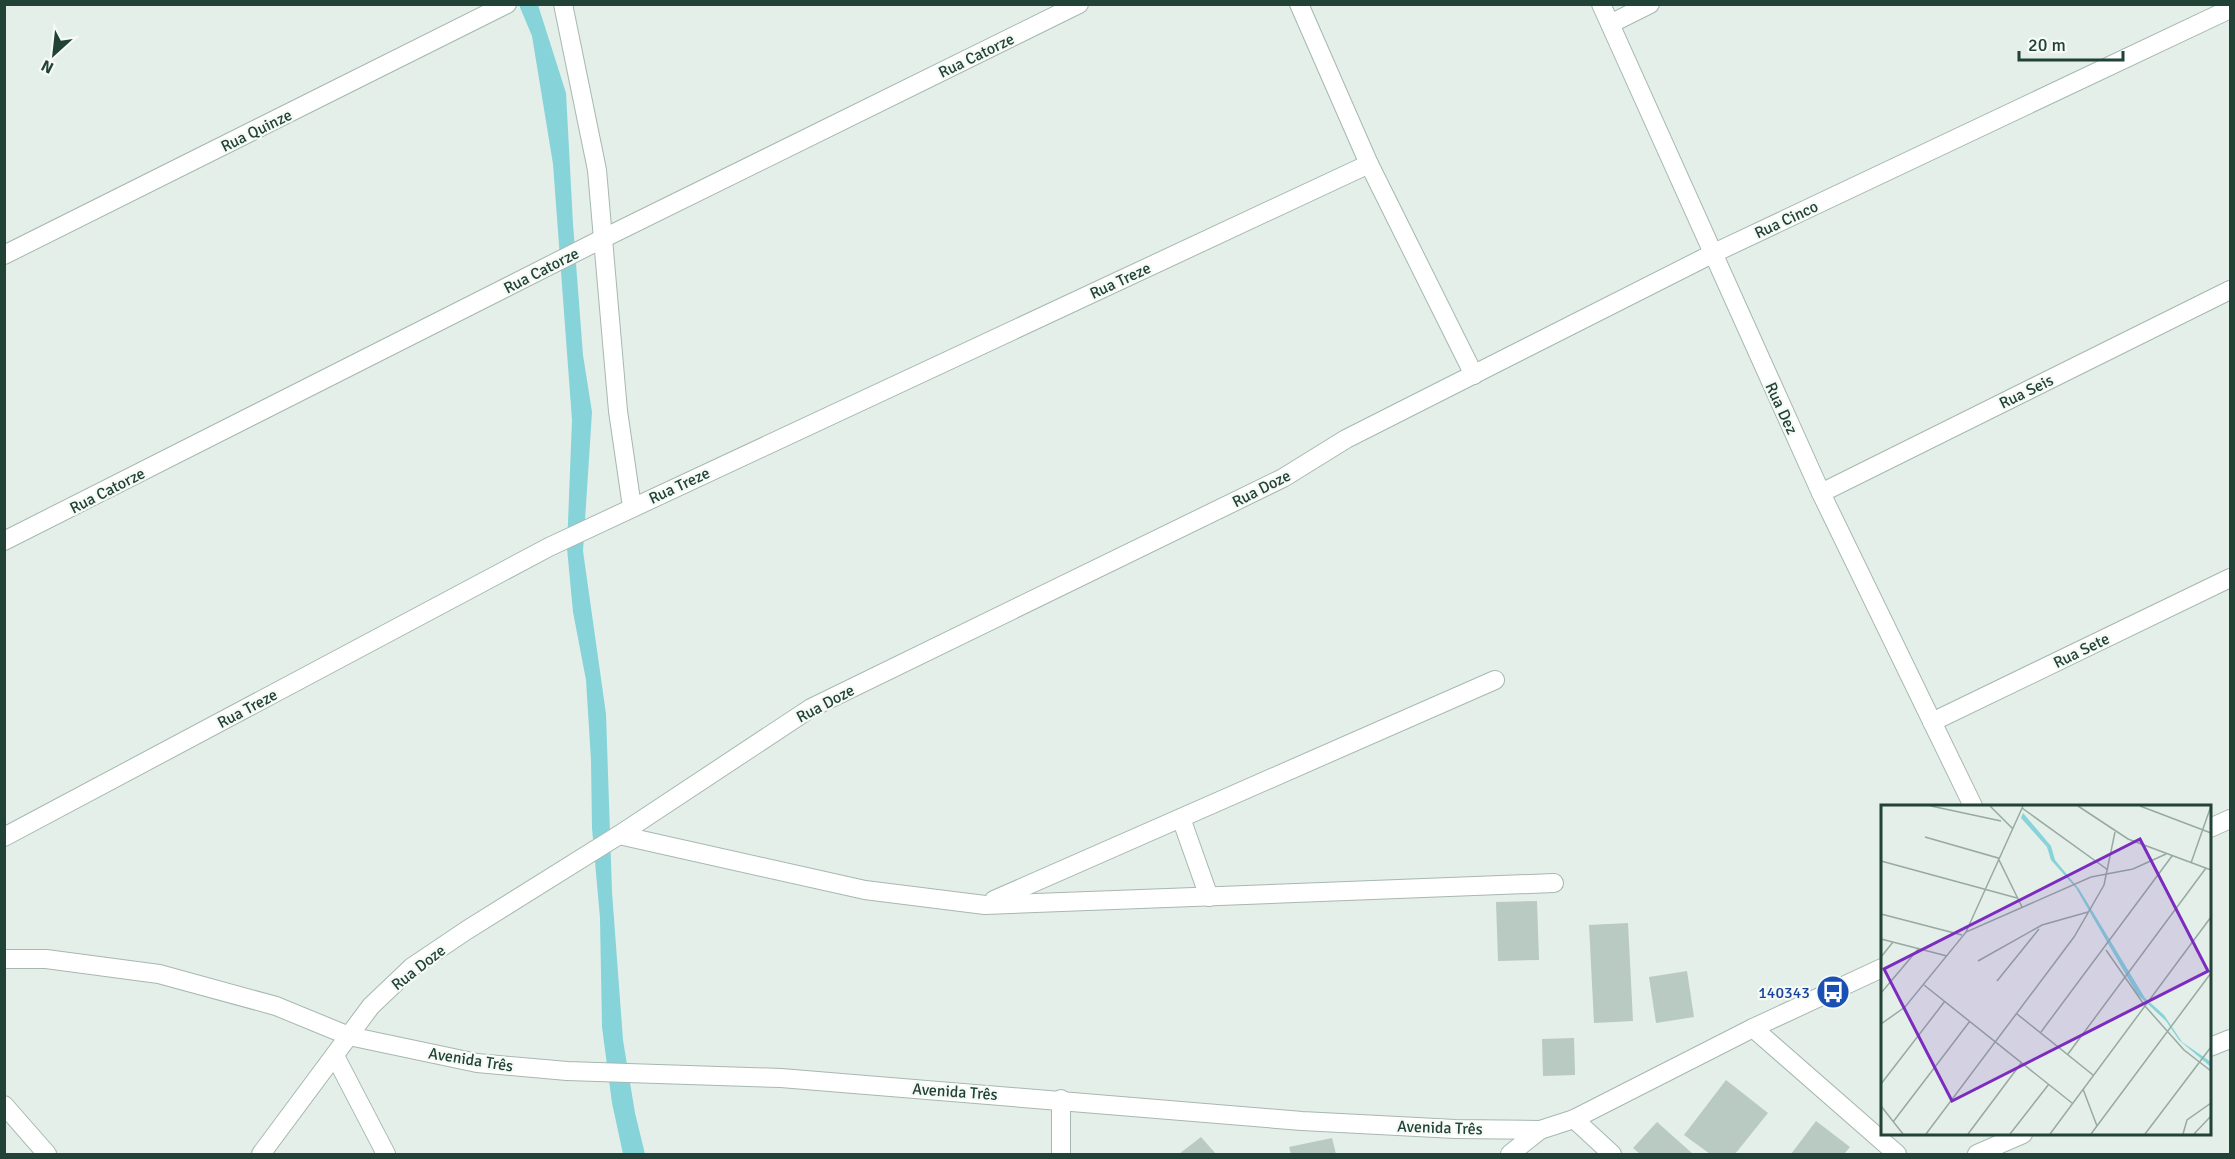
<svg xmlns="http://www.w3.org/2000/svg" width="2235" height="1159" font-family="Signika,sans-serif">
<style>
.water{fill:#86d3d9}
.building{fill:#b8cac1}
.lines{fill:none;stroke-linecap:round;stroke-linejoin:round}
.minor-casing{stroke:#a6b8b0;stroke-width:20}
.tertiary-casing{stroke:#a6b8b0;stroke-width:20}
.minor{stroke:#fff;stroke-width:18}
.tertiary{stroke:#fff;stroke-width:18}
.labels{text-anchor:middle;stroke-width:4.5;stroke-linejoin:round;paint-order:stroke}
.street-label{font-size:16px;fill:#214236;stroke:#f5faf7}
.transit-label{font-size:16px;fill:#164399;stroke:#f5faf7;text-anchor:end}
.inset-road{fill:none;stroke:#96aaa1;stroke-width:1.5}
.view{fill:#7b2cbf;fill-opacity:0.15;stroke:#7b2cbf;stroke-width:3}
.inset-edge{fill:none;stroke:#214236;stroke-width:3}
</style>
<rect width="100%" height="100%" fill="#e4efe9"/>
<!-- water -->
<polygon class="water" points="519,5 538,5 566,93 573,224 583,355 592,412 583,551 606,714 612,892 623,1040 635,1113 645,1154 623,1154 612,1103 602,1027 600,918 592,828 591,760 586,680 573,612 567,548 572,420 553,164 532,36"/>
<!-- building -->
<g class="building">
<polygon points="1537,901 1539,960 1498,961 1496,902"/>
<polygon points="1628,923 1633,1021 1594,1023 1589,925"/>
<polygon points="1687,971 1694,1017 1656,1023 1649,977"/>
<polygon points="1574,1038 1575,1075 1543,1076 1542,1039"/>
<polygon points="1726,1080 1768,1113 1735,1154 1710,1154 1684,1135"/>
<polygon points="1816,1121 1850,1147 1844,1154 1791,1154"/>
<polygon points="1657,1122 1693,1154 1640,1154 1633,1148"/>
<polygon points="1201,1137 1216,1154 1179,1154"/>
<polygon points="1332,1138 1336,1154 1291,1154 1289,1147"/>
</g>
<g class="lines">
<defs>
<g id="minor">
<polyline points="563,4 597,170 618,411 632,507"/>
<polyline points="1299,4 1369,164 1474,375"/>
<polyline points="1601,4 1821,493 1973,806"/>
<polyline points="1610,24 1650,4"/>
<polyline points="4,255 507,4"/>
<polyline points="1821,493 2230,290"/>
<polyline points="4,541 604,238 1079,4"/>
<polyline points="1932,722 2230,578"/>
<polyline points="1181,818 1209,897"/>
<polyline points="619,835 865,890 985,905 1554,883"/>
<polyline points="4,837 549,547 1369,164"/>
<polyline points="994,900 1495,680"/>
<polyline points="1753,1028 1897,1154"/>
<polyline points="2210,1047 2230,1039"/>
<polyline points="335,1056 386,1154"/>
<polyline points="4,1105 47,1154"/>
<polyline points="1574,1119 1612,1154"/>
<polyline points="261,1154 371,1006 412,967 467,930 619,835 811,708 1283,478 1346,439 1712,254 2230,9"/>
<polyline points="1061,1154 1061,1099"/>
<polyline points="1510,1154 1540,1130"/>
<polyline points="1977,1154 2023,1134"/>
</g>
<g id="tertiary">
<polyline points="2210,828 2230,819"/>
<polyline points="4,959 46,959 159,974 276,1006 349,1036 477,1063 567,1071 781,1078 1302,1121 1455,1129 1540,1130 1574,1119 1753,1028 1882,968"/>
</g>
</defs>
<!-- minor casing -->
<use href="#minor" class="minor-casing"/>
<!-- tertiary casing -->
<use href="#tertiary" class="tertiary-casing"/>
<!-- minor -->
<use href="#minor" class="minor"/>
<!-- tertiary -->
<use href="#tertiary" class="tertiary"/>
</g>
<!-- icons -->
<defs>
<symbol id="bus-disc" viewBox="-11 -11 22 22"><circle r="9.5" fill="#1a4fb4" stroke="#f5faf7"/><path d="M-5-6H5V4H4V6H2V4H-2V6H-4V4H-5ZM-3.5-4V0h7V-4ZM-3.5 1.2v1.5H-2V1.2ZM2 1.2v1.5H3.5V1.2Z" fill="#fff"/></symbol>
</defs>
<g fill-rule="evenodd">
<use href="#bus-disc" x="1814" y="973" width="38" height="38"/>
</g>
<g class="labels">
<!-- street labels -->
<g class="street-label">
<text transform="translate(976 55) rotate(-26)" y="6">Rua Catorze</text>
<text transform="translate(256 130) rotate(-26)" y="6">Rua Quinze</text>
<text transform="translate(1786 219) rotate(-25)" y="6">Rua Cinco</text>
<text transform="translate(541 270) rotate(-27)" y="6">Rua Catorze</text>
<text transform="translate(1120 280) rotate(-25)" y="6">Rua Treze</text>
<text transform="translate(2026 391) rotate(-26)" y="6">Rua Seis</text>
<text transform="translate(1782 408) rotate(65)" y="6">Rua Dez</text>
<text transform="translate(679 485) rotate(-25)" y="6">Rua Treze</text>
<text transform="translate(1261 488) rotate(-27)" y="6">Rua Doze</text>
<text transform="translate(107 490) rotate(-27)" y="6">Rua Catorze</text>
<text transform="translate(2081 650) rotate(-26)" y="6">Rua Sete</text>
<text transform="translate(825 703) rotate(-28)" y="6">Rua Doze</text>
<text transform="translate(247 708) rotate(-28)" y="6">Rua Treze</text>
<text transform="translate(418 967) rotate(-38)" y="6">Rua Doze</text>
<text transform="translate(471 1059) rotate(9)" y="6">Avenida Três</text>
<text transform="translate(955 1091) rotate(4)" y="6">Avenida Três</text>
<text transform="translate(1440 1127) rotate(2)" y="6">Avenida Três</text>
</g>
<!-- transit labels -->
<g class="transit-label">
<text x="1810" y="998">140343</text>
</g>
</g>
<!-- overview -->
<g transform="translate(1881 805)">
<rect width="330" height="330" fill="#e4efe9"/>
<path d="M 142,8 L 170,41 L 174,55 L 198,84 L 264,193 L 283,210 L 301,237 L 330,257 L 330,262 L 298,235 L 285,216 L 256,189 L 195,83 L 170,55 L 166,42 L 140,13 Z" fill="#86d3d9"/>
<path class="inset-road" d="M 50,1 L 120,16M 109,1 L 132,24M 197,1 L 247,34 L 330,65M 259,1 L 330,28M 141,3 L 227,65M 44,32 L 117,53 L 141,102M 0,56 L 136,93M 310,58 L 330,1M 0,109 L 81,130M 85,127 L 142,1M 0,134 L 66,151M 225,145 L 264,201 L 303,245 L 330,266M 0,152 L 12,137M 97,156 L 161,120 L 207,107M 116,176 L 158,124M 43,180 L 191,298M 0,188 L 38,143M 136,209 L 212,270M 0,219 L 24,202 L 85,127 L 210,72 L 252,64 L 285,49M 160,227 L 291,51M 187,249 L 325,63M 0,279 L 64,196M 202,284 L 216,321M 0,301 L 22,329M 12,317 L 89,216M 45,329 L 193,132 L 223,80 L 234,27M 87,329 L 141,257M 129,329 L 168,279M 169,329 L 330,112M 210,329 L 330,168M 264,329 L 330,242M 302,329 L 306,315 L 330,298M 313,329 L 330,311"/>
<path class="view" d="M 259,34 L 327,166 L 71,296 L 3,164 Z"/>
<rect width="330" height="330" class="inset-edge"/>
</g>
<!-- border -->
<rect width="2235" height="1159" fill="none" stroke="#214236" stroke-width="12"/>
<!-- north arrow -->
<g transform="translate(54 54) rotate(207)" stroke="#f5faf7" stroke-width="4.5" paint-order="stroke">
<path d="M0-4.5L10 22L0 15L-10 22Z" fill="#214236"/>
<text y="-9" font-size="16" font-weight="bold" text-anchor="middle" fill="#214236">N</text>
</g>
<!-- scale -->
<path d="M2019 51v9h104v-9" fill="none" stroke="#214236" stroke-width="3"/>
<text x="2028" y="51" font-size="18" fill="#214236" stroke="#f5faf7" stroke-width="4.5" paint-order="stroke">20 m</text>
</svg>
